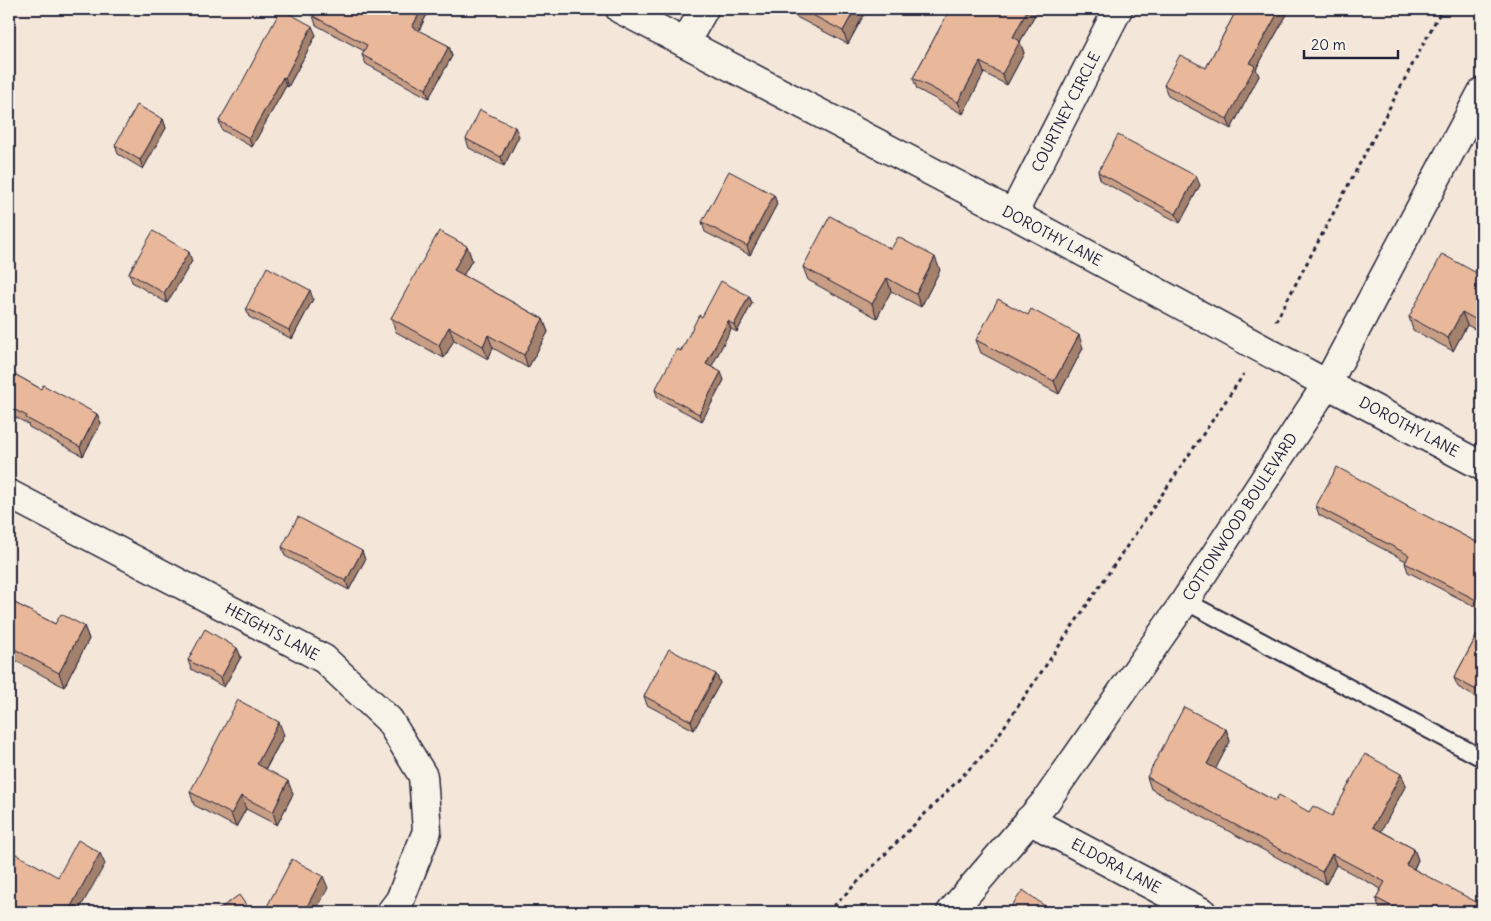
<svg xmlns="http://www.w3.org/2000/svg" width="1491" height="921" font-family="Delius,sans-serif">
<style>
.lines{fill:none;stroke-linecap:round;stroke-linejoin:round}
.service-casing{stroke:#22223b;stroke-width:20}
.minor-casing{stroke:#22223b;stroke-width:31}
.path{stroke:#22223b;stroke-width:3;stroke-dasharray:4 4;stroke-linecap:butt}
.service{stroke:#f7f3e8;stroke-width:16}
.minor{stroke:#f7f3e8;stroke-width:28}
.wall{fill:#c89e85;stroke:#22223b}
.shaded-wall{fill:#a3816c;stroke:#22223b}
.building{fill:#e9b89b;stroke:#22223b}
.labels{text-anchor:middle;stroke-width:4;stroke-linejoin:round;paint-order:stroke}
.street-label{font-size:15px;fill:#22223b;stroke:#f7f3e8}
</style>
<rect width="100%" height="100%" fill="#f4e7d9"/>
<filter id="ink" filterUnits="userSpaceOnUse"><feTurbulence type="fractalNoise" baseFrequency=".02" numOctaves="2"/><feDisplacementMap in="SourceGraphic" scale="10" xChannelSelector="R" yChannelSelector="G"/><feConvolveMatrix kernelMatrix="1 2 1 2 8 2 1 2 1" color-interpolation-filters="sRGB"/></filter>
<g filter="url(#ink)">
<g class="lines">
<defs>
<polyline id="service" points="1185,601 1482,758"/>
<g id="minor">
<polyline points="620,9 1013,214 1327,384 1482,466"/>
<polyline points="685,43 704,9"/>
<polyline points="1013,214 1118,9"/>
<polyline points="9,494 324,659 389,720 423,776 427,831 400,900 391,912"/>
<polyline points="1029,820 1202,912"/>
<polyline points="951,912 1046,801 1185,601 1327,384 1482,92"/>
</g>
</defs>
<!-- service casing -->
<use href="#service" class="service-casing"/>
<!-- minor casing -->
<use href="#minor" class="minor-casing"/>
<!-- path -->
<g class="path">
<polyline points="1276,321 1442,9"/>
<polyline points="828,912 989,749 1244,374"/>
</g>
<!-- service -->
<use href="#service" class="service"/>
<!-- minor -->
<use href="#minor" class="minor"/>
</g>
<!-- wall -->
<g class="wall">
<polygon points="317,9 424,9 426,16 419,31 449,46 452,56 429,98 366,64 362,55 364,51 316,25 313,16"/>
<polygon points="781,9 867,9 848,44"/>
<polygon points="950,9 1038,9 1020,42 1024,53 1007,85 984,73 963,114 917,89 913,78"/>
<polygon points="1228,9 1290,9 1256,69 1259,76 1231,129 1168,96 1164,85 1206,68 1235,13"/>
<polygon points="316,35 288,87 286,86 252,147 222,130 219,121 237,92"/>
<polygon points="163,119 166,128 143,169 118,154 115,145"/>
<polygon points="519,136 504,166 469,148 466,139"/>
<polygon points="1098,172 1200,185 1180,223 1101,181"/>
<polygon points="774,195 777,204 750,255 705,232 702,222"/>
<polygon points="467,246 472,260 463,275 543,319 548,332 528,368 493,348 488,359 454,340 444,358 396,332 391,318"/>
<polygon points="891,249 940,270 921,307 891,291 877,318 808,280 803,267"/>
<polygon points="192,261 167,303 132,282 129,273"/>
<polygon points="1482,276 1482,333 1467,325 1453,351 1413,330 1409,317"/>
<polygon points="749,296 752,303 737,332 731,329 711,367 724,380 702,421 658,398 655,390 702,317"/>
<polygon points="313,299 292,339 249,317 246,308"/>
<polygon points="976,340 1083,348 1059,394 981,353"/>
<polygon points="9,371 41,389 97,414 101,423 83,456 29,427 28,424 9,414"/>
<polygon points="1407,505 1408,507 1482,545 1482,610 1408,572 1405,563 1406,561 1319,515 1316,506"/>
<polygon points="282,547 362,551 365,560 349,590 285,556"/>
<polygon points="9,600 55,624 84,626 89,639 64,687 9,657"/>
<polygon points="1482,626 1482,701 1458,687 1454,678"/>
<polygon points="237,648 241,657 224,687 191,669 188,660"/>
<polygon points="716,674 720,683 694,730 647,705 644,696"/>
<polygon points="1226,729 1230,741 1215,769 1275,801 1309,812 1332,816 1401,774 1406,785 1381,831 1414,849 1418,860 1414,869 1482,912 1385,912 1380,910 1376,898 1381,889 1336,865 1326,884 1151,789 1147,777"/>
<polygon points="284,735 266,769 293,794 277,825 246,809 236,827 194,805 190,792"/>
</g>
<!-- shaded-wall -->
<g class="shaded-wall">
<polygon points="422,9 424,9 426,16 416,36 412,27"/>
<polygon points="855,9 867,9 848,44 843,31"/>
<polygon points="1028,9 1038,9 1020,42 1024,53 1007,85 1002,74 1013,37"/>
<polygon points="1280,9 1290,9 1256,69 1259,76 1231,129 1227,119 1250,63"/>
<polygon points="312,26 316,35 288,87 285,78"/>
<polygon points="449,46 452,56 429,98 426,89"/>
<polygon points="980,62 984,73 963,114 958,102"/>
<polygon points="283,77 286,86 252,147 249,138"/>
<polygon points="163,119 166,128 143,169 140,160"/>
<polygon points="515,127 519,136 504,166 501,157"/>
<polygon points="1196,176 1200,185 1180,223 1176,214"/>
<polygon points="774,195 777,204 750,255 747,246"/>
<polygon points="467,246 472,260 459,283 454,270"/>
<polygon points="189,252 192,261 167,303 164,293"/>
<polygon points="935,257 940,270 921,307 916,294"/>
<polygon points="887,278 891,291 877,318 872,304"/>
<polygon points="310,290 313,299 292,339 289,330"/>
<polygon points="749,296 752,303 737,332 734,325"/>
<polygon points="1462,312 1467,325 1453,351 1448,338"/>
<polygon points="543,319 548,332 528,368 524,355"/>
<polygon points="728,321 731,329 709,372 706,364"/>
<polygon points="449,327 454,340 444,358 439,345"/>
<polygon points="488,335 493,348 488,359 483,346"/>
<polygon points="1079,335 1083,348 1059,394 1054,381"/>
<polygon points="721,372 724,380 702,421 699,414"/>
<polygon points="97,414 101,423 83,456 80,447"/>
<polygon points="362,551 365,560 349,590 346,581"/>
<polygon points="84,626 89,639 64,687 59,673"/>
<polygon points="237,648 241,657 224,687 221,678"/>
<polygon points="716,674 720,683 694,730 691,721"/>
<polygon points="279,722 284,735 261,777 257,764"/>
<polygon points="1226,729 1230,741 1212,776 1207,764"/>
<polygon points="1401,774 1406,785 1377,839 1373,827"/>
<polygon points="288,781 293,794 277,825 273,812"/>
<polygon points="241,796 246,809 236,827 231,814"/>
<polygon points="1414,849 1418,860 1410,876 1406,865"/>
<polygon points="100,853 105,864 78,912 68,912"/>
<polygon points="1332,854 1336,865 1326,884 1322,872"/>
<polygon points="323,876 328,888 315,912 304,912"/>
</g>
<!-- building -->
<g class="building">
<polygon points="281,9 312,26 285,78 283,77 249,138 219,121 236,91 237,92"/>
<polygon points="317,9 422,9 412,27 449,46 426,89 362,55 367,45 313,16"/>
<polygon points="801,9 855,9 843,31"/>
<polygon points="950,9 1028,9 1013,37 1020,41 1002,74 980,62 958,102 913,78"/>
<polygon points="1237,9 1280,9 1250,63 1255,66 1227,119 1164,85 1180,55 1206,68"/>
<polygon points="137,105 163,119 140,160 115,145"/>
<polygon points="480,110 515,127 501,157 466,139"/>
<polygon points="1118,135 1196,176 1176,214 1098,172"/>
<polygon points="729,171 774,195 747,246 702,222"/>
<polygon points="830,216 891,249 898,237 935,257 916,294 887,278 872,304 803,267"/>
<polygon points="153,231 189,252 164,293 129,273"/>
<polygon points="439,231 467,246 454,270 543,319 524,355 488,335 483,346 449,327 439,345 391,318"/>
<polygon points="1442,254 1482,276 1482,323 1462,312 1448,338 1409,317"/>
<polygon points="267,267 310,290 289,330 246,308"/>
<polygon points="721,281 749,296 734,325 728,321 706,364 721,372 699,414 655,390 677,349 681,351 699,315 702,317"/>
<polygon points="998,299 1028,315 1031,309 1079,335 1054,381 976,340"/>
<polygon points="9,371 41,389 43,385 97,414 80,447 26,418 27,416 9,407"/>
<polygon points="1337,467 1407,505 1407,506 1482,545 1482,603 1405,563 1409,555 1316,506"/>
<polygon points="298,517 362,551 346,581 282,547"/>
<polygon points="9,600 55,624 61,614 84,626 59,673 9,646"/>
<polygon points="1482,626 1482,693 1454,678"/>
<polygon points="205,629 237,648 221,678 188,660"/>
<polygon points="669,649 716,674 691,721 644,696"/>
<polygon points="238,700 279,722 257,764 288,781 273,812 241,796 231,814 190,792"/>
<polygon points="1184,707 1226,729 1207,764 1275,801 1279,795 1309,812 1313,806 1332,816 1365,754 1401,774 1373,827 1414,849 1406,865 1482,905 1482,912 1402,912 1376,898 1385,882 1332,854 1322,872 1147,777"/>
<polygon points="78,840 100,853 68,912 9,912 9,862 14,853 58,877"/>
<polygon points="292,859 323,876 304,912 293,912 291,911 289,912 264,912"/>
<polygon points="1023,890 1053,912 1007,912"/>
<polygon points="239,895 251,912 215,912"/>
</g>
</g>
<g class="labels">
<!-- street labels -->
<g class="street-label">
<text transform="translate(1066 112) rotate(-63)" y="5">COURTNEY CIRCLE</text>
<text transform="translate(1052 236) rotate(28)" y="5">DOROTHY LANE</text>
<text transform="translate(1409 427) rotate(28)" y="5">DOROTHY LANE</text>
<text transform="translate(1240 517) rotate(-57)" y="5">COTTONWOOD BOULEVARD</text>
<text transform="translate(272 632) rotate(28)" y="5">HEIGHTS LANE</text>
<text transform="translate(1116 866) rotate(28)" y="5">ELDORA LANE</text>
</g>
</g>
<!-- margin -->
<rect width="1491" height="921" fill="none" stroke="#f7f3e8" stroke-width="30"/>
<rect x="15" y="15" width="1461" height="891" fill="none" stroke="#22223b" stroke-width="2" filter="url(#ink)"/>
<!-- scale -->
<path d="M1304 50v8h94v-8" fill="none" stroke="#22223b" stroke-width="2.5"/>
<text x="1311" y="50" font-size="15" fill="#22223b" stroke="#f7f3e8" stroke-width="4" paint-order="stroke">20 m</text>
</svg>
